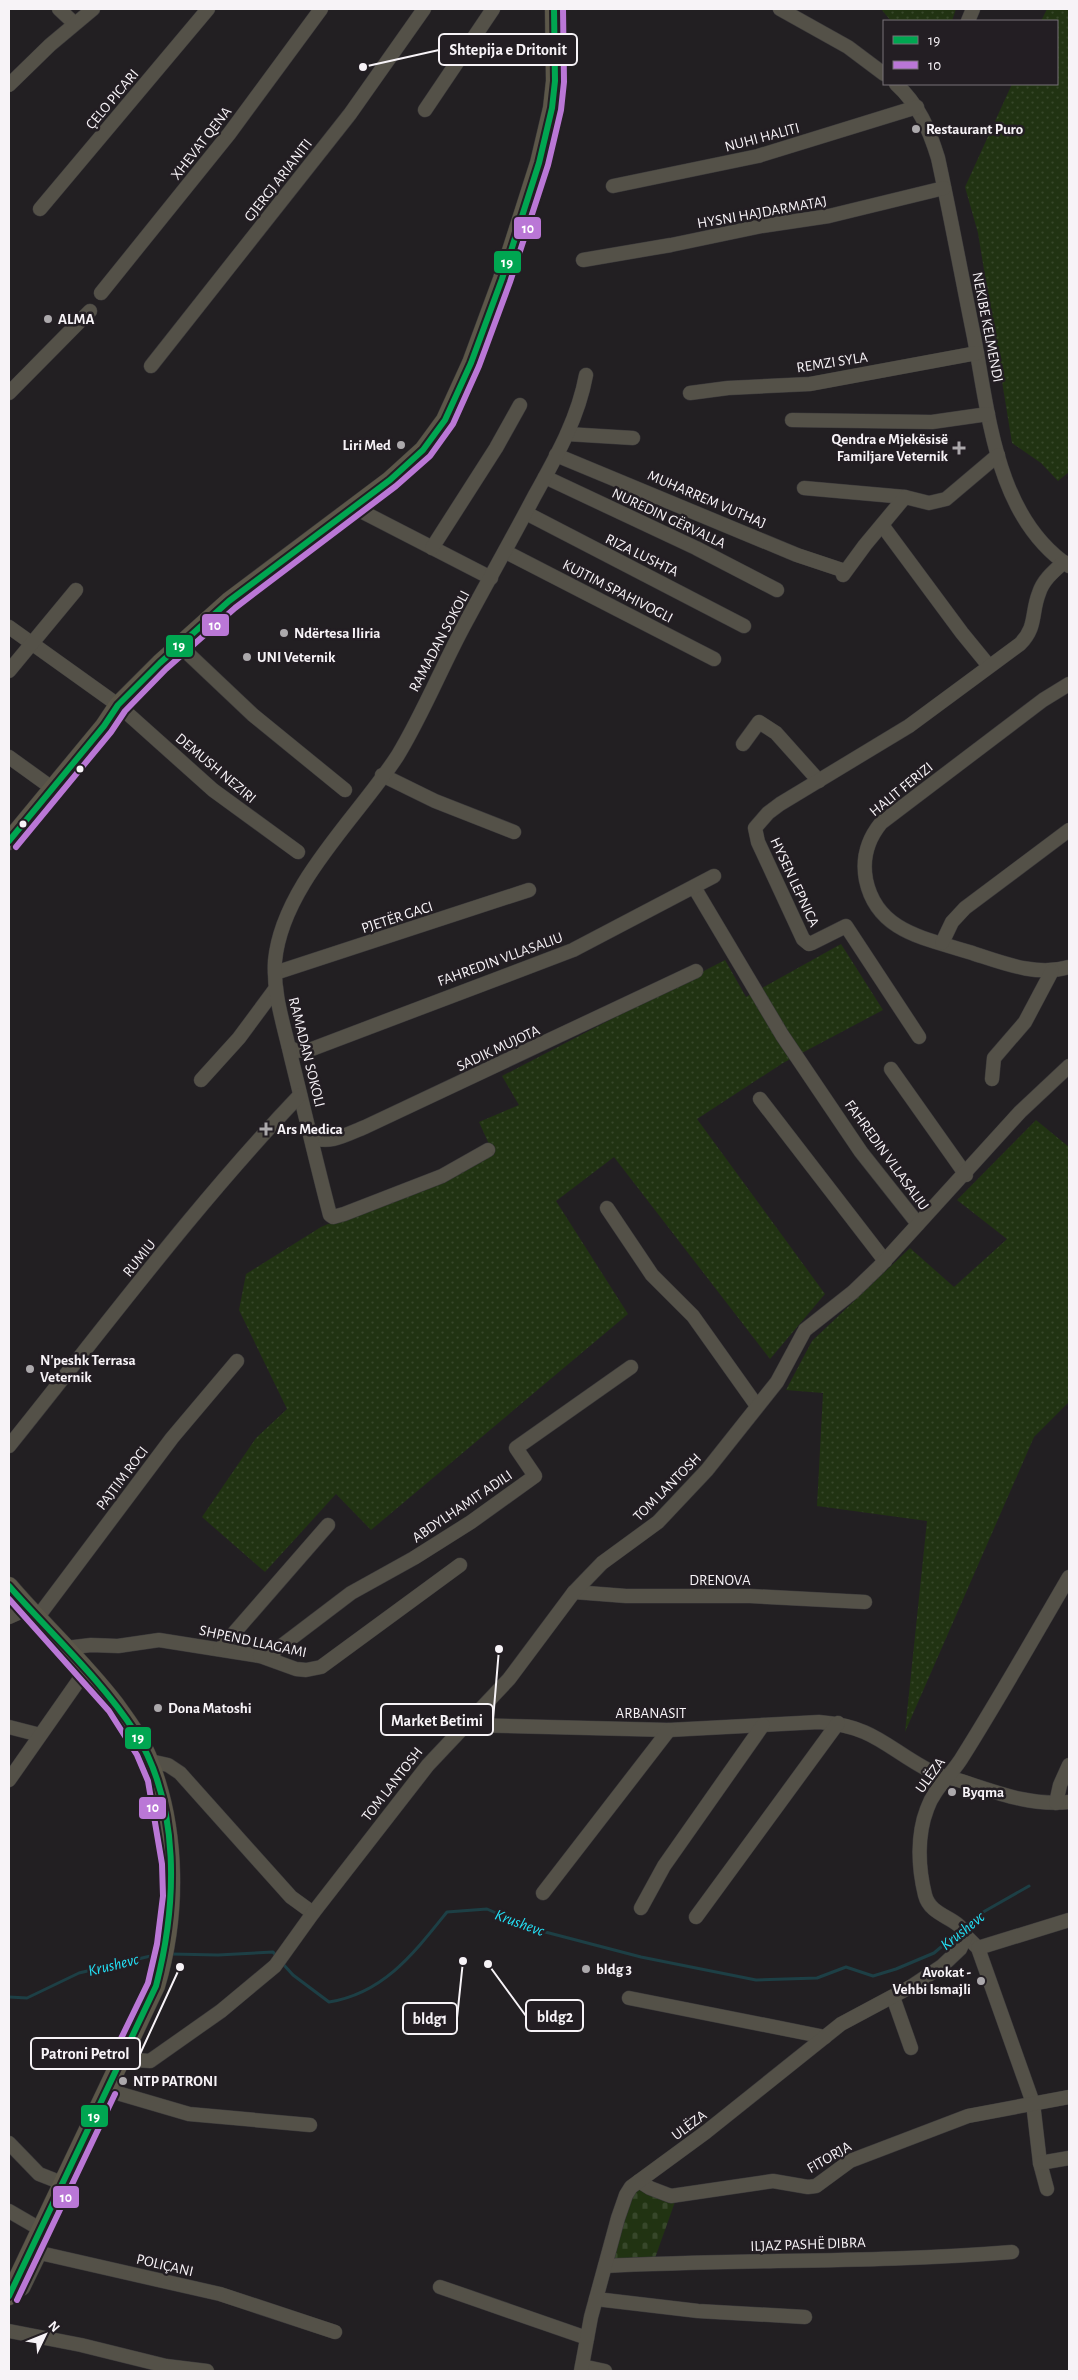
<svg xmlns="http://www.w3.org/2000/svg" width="1078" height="2380" font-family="'Alegreya Sans',sans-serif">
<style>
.grass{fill:url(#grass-dots)}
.cemetery{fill:url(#cemetery-stones)}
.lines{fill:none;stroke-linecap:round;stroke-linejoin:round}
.stream{stroke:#1d3f45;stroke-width:3}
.minor-casing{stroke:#3b393b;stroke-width:15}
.major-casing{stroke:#3b393b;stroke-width:19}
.minor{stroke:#545148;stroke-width:14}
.major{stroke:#5c5749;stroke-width:18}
.bus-1-casing{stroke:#231e23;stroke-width:10}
.bus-2-casing{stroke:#231e23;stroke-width:10}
.bus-1{stroke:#00a651;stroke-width:6}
.bus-2{stroke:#ba77d6;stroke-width:6}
.poi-dot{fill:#aca9ac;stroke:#231e23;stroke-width:2}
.bus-dot{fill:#f7f3f7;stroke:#231e23;stroke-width:2}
.labels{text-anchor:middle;stroke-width:5;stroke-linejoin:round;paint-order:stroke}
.street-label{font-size:15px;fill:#f7f3f7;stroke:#231e23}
.poi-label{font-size:15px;font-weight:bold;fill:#f7f3f7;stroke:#231e23;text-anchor:start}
.water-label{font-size:16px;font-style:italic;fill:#23e2f7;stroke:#231e23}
.leader{fill:none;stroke:#f7f3f7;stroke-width:2}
.callout-dot{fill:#f7f3f7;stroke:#231e23;stroke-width:2}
.callout{fill:#231e23;stroke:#f7f3f7;stroke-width:2}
.callout-label{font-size:16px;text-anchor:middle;font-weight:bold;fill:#f7f3f7}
.line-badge{stroke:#231e23;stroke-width:2}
.badge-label{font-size:14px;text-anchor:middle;font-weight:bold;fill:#fff}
</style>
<defs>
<pattern id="grass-dots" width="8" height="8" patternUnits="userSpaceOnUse" patternTransform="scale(1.25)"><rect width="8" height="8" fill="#213312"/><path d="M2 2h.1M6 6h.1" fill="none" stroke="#37472a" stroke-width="1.8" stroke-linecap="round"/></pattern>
<pattern id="cemetery-stones" width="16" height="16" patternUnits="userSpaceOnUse" patternTransform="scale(1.25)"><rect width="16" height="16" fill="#213312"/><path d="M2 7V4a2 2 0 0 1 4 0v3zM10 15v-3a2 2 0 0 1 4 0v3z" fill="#37472a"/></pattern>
</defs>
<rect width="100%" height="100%" fill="#221f22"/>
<!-- grass -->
<g class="grass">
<polygon points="881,9 956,9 952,21 891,21"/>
<polygon points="1047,9 1069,9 1069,472 1058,481 1041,463 1012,443 978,233 965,187 1012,84 1057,84 1057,21 1041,21"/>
<polygon points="841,944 883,1010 783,1063 697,1119 825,1294 770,1359 614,1157 556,1201 628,1314 371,1530 336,1494 265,1572 202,1517 256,1438 287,1409 239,1310 246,1274 321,1227 493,1153 479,1122 519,1105 502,1076 725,960 746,997"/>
<polygon points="1036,1120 1069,1147 1069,1402 1034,1437 905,1732 927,1521 817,1506 823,1393 786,1390 812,1341 910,1248 954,1287 1007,1239 957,1200"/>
</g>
<!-- cemetery -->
<polygon class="cemetery" points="645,2188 676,2199 655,2258 611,2258 632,2190"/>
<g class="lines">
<!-- stream -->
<g class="stream">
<polyline points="964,1927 978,1915 1029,1886"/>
<polyline points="171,1954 218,1955 273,1952 277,1957"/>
<path d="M 283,1964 L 293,1975 L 329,2002 C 384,1993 414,1953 447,1912 L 487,1909 L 530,1928 L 641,1957 L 756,1980 L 817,1978 L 846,1967 L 873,1976 L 896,1969 L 934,1953 L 960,1931"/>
<polyline points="9,1997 27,1998 79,1973 159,1954"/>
</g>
<defs>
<g id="minor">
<polyline points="59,9 74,23"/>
<polyline points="780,9 848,47 884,74"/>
<polyline points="968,21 973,9"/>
<path d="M 896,84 C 919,105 929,129 938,158 C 951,218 962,278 974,337 C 989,415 996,517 1069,566"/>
<polyline points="9,85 50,45 93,9"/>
<polyline points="425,110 493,9"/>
<polyline points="613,186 758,156 917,107"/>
<polyline points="40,209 208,9"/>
<polyline points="583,260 671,245 762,226 829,216 944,188"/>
<polyline points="101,293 229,134 321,9"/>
<polyline points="151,366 350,114 424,9"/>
<polyline points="9,393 90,311"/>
<polyline points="690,393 728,388 810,384 977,353"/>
<polyline points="792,420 932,422 988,414"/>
<polyline points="567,434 633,438"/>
<polyline points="556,455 797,555 845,571"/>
<polyline points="545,477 696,548 777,590"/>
<polyline points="804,488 905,497 929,503 946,499 998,455"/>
<polyline points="355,508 491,578"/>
<polyline points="526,513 744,626"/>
<polyline points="882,525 962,633 989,666"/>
<polyline points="432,548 496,448 520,405"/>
<polyline points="506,552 714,659"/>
<polyline points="843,575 865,545 905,497"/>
<polyline points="9,627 118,705 213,790 298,852"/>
<polyline points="179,645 253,715 345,790"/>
<polyline points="9,671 76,590"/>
<path d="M 1069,684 L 1043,700 L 881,823 C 868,839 862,859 866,880 C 877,932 925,938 969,952 C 1001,962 1035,977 1069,967"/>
<polyline points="743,744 759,722 776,733 819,781"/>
<polyline points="9,757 52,788"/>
<polyline points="382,775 435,801 514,832"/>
<polyline points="694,887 782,1035 861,1152 918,1224"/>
<polyline points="942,943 952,922 965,908 1069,830"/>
<polyline points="275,973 529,890"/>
<path d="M 919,1037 L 846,926 L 812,943 L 809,944 L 803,939 L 758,842 L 755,828 L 768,813 L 780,804 L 909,726 L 1020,644 C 1037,627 1031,613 1039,593 C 1043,580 1054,571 1064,562"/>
<polyline points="289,1047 296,1051 312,1049 573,950 714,876"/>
<polyline points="891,1069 966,1175"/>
<polyline points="992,1079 994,1058 1025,1022 1052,971"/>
<polyline points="201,1080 239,1038 276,988"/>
<polyline points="760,1099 885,1261"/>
<path d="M 312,1137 C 330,1145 347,1134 365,1127 L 696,971"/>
<path d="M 488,1150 L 442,1176 L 344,1214 L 333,1217 L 330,1215 C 316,1162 304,1109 291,1057 C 284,1025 273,995 275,961 C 282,885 359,816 398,755 C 423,714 443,664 466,622 C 489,579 513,537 535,495 C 556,457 578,419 586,375"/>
<polyline points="607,1208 652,1275 693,1316 757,1406"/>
<path d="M 9,1446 C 104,1328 195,1205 300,1095"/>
<polyline points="574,1592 626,1596 750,1596 865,1602"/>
<polyline points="9,1617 29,1608"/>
<polyline points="37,1618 172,1438 237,1361"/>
<polyline points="66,1648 91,1645 118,1646 159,1640 260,1656 296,1669 306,1670 321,1667 460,1565"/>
<polyline points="220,1649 328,1525"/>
<polyline points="260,1656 276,1650 351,1593 414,1558 471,1522 535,1476 516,1448 631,1367"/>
<path d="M 464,1725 L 669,1730 L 819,1722 C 875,1726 887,1749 932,1772 C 941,1777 952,1778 961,1781 C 998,1793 1030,1806 1069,1802"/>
<polyline points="9,1727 40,1735"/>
<polyline points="150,1761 168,1765 180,1773 291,1897 313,1913"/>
<polyline points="9,1780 86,1670"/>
<polyline points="1056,1803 1060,1785 1069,1765"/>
<polyline points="543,1893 669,1730"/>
<polyline points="641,1908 664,1866 763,1725"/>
<polyline points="696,1917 838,1723"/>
<polyline points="966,1936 978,1948 1033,2103 1040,2163 1047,2189"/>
<polyline points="978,1948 1069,1920"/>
<polyline points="893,1997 911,2048"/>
<polyline points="629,1998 825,2037"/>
<polyline points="121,2059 150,2061 221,2011 275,1966 313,1913 428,1765 509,1679 574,1592 602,1563 658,1522 707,1470 777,1382 805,1330 853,1292 879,1267 1020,1112 1069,1066"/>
<polyline points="107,2090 189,2114 310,2125"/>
<polyline points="9,2143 39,2174 62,2183"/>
<polyline points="1040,2163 1069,2158"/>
<polyline points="639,2181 650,2188 671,2196 773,2181 808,2187 816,2186 850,2161 968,2116 1069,2097"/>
<polyline points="9,2211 40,2229"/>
<path d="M 605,2266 C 741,2259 876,2263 1012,2252"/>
<polyline points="440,2287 587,2338"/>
<polyline points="9,2297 23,2288 40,2253 220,2294 335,2332"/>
<polyline points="596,2299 698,2311 805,2317"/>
<polyline points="9,2331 81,2345 166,2366 207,2371"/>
<polyline points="582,2366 605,2371"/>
<path d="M 581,2371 L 591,2317 L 618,2218 L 626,2195 L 631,2187 L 706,2132 L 841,2024 L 912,1986 L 942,1966 L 960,1949 L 966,1936 C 959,1916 931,1918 925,1895 C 918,1867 917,1835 927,1809 C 934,1788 952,1775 963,1756 C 1000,1697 1034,1637 1069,1577"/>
</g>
<g id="major">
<polyline points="9,841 104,726 118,705 160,663 229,601 390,480 423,450 445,420 471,363 502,279 539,163 552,108 555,81 554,9"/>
<path d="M 9,1586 C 43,1626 83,1662 115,1704 C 128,1722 143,1742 150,1763 C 177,1832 177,1916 156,1986 L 9,2296"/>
</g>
</defs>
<!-- minor casing -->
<use href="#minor" class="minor-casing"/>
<!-- major casing -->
<use href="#major" class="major-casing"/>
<!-- minor -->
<use href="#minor" class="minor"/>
<!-- major -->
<use href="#major" class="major"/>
<defs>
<g id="bus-1">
<polyline points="9,841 104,726 118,705 160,663 229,601 390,480 423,450 445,420 471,363 502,279 539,163 552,108 555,81 554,9"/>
<path d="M 9,1586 C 51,1634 100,1678 135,1732 C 181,1806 177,1905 156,1986 L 9,2296"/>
</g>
<g id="bus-2">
<polyline points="16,847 111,732 125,711 166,669 235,608 396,486 430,456 453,424 479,366 510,282 548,165 561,110 564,82 563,9"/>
<polyline points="9,1599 109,1711 137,1755 148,1781 162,1864 163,1896 157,1944 148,1983 113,2055"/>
<polyline points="17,2300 115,2094"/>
</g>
</defs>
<!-- bus-1 casing -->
<use href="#bus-1" class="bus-1-casing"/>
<!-- bus-2 casing -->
<use href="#bus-2" class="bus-2-casing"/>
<!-- bus-1 -->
<use href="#bus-1" class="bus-1"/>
<!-- bus-2 -->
<use href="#bus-2" class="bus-2"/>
</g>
<!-- markers -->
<g class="poi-dot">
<circle cx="916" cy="129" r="5"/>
<circle cx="48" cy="319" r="5"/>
<circle cx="401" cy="445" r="5"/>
<path d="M956.5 440.5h5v5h5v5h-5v5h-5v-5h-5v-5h5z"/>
<circle cx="284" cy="633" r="5"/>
<circle cx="247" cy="657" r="5"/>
<path d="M263.5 1121.5h5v5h5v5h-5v5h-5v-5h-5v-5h5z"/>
<circle cx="30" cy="1369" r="5"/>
<circle cx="158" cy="1708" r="5"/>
<circle cx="952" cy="1792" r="5"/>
<circle cx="586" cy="1969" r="5"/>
<circle cx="981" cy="1981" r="5"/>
<circle cx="123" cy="2081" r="5"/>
</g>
<g class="bus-dot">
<circle cx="80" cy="769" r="4.5"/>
<circle cx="23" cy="824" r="4.5"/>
</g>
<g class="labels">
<!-- street labels -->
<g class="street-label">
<text transform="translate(112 99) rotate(-50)" y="5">ÇELO PICARI</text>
<text transform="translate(762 137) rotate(-15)" y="5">NUHI HALITI</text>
<text transform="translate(201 143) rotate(-52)" y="5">XHEVAT QENA</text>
<text transform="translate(278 180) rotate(-52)" y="5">GJERGJ ARIANITI</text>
<text transform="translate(762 212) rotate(-10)" y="5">HYSNI HAJDARMATAJ</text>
<text transform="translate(988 327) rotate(79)" y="5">NEKIBE KELMENDI</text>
<text transform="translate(832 362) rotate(-9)" y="5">REMZI SYLA</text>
<text transform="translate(707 499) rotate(23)" y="5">MUHARREM VUTHAJ</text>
<text transform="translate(669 518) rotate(25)" y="5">NUREDIN GËRVALLA</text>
<text transform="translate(642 555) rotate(26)" y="5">RIZA LUSHTA</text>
<text transform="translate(618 591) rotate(27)" y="5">KUJTIM SPAHIVOGLI</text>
<text transform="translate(439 641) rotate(-62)" y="5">RAMADAN SOKOLI</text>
<text transform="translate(216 768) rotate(40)" y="5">DEMUSH NEZIRI</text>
<text transform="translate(901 789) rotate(-39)" y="5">HALIT FERIZI</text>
<text transform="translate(795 882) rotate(65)" y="5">HYSEN LEPNICA</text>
<text transform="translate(397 917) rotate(-18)" y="5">PJETËR GACI</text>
<text transform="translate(500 959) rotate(-20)" y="5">FAHREDIN VLLASALIU</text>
<text transform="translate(498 1048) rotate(-25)" y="5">SADIK MUJOTA</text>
<text transform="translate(307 1052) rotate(76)" y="5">RAMADAN SOKOLI</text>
<text transform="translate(887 1155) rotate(54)" y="5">FAHREDIN VLLASALIU</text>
<text transform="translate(139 1258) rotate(-51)" y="5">RUMIU</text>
<text transform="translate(122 1478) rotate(-53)" y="5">PAJTIM ROCI</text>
<text transform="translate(667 1487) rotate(-45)" y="5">TOM LANTOSH</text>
<text transform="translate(462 1506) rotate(-34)" y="5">ABDYLHAMIT ADILI</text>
<text x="720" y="1585">DRENOVA</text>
<text transform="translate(253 1641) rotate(12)" y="5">SHPEND LLAGAMI</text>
<text x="651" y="1718">ARBANASIT</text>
<text transform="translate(930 1775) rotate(-54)" y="5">ULËZA</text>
<text transform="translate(392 1784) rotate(-52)" y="5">TOM LANTOSH</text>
<text transform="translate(689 2125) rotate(-37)" y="5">ULËZA</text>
<text transform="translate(829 2157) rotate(-30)" y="5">FITORJA</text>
<text transform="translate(808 2244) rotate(-2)" y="5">ILJAZ PASHË DIBRA</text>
<text transform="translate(165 2265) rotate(13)" y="5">POLIÇANI</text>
</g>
<!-- poi labels -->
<g class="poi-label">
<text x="926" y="134">Restaurant Puro</text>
<text x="58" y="324">ALMA</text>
<text x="948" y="444" text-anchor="end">Qendra e Mjekësisë<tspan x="948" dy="17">Familjare Veternik</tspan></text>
<text x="391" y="450" text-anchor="end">Liri Med</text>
<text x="294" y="638">Ndërtesa Iliria</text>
<text x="257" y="662">UNI Veternik</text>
<text x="277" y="1134">Ars Medica</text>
<text x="40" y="1365">N'peshk Terrasa<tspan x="40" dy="17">Veternik</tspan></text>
<text x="168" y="1713">Dona Matoshi</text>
<text x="962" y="1797">Byqma</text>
<text x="596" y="1974">bldg 3</text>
<text x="971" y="1977" text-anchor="end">Avokat -<tspan x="971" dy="17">Vehbi Ismajli</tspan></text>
<text x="133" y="2086">NTP PATRONI</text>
</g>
<!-- water labels -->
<g class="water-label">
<text transform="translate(520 1922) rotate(20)" y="6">Krushevc</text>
<text transform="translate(962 1930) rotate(-39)" y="6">Krushevc</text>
<text transform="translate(113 1964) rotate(-14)" y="6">Krushevc</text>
</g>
</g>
<!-- callouts -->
<path class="leader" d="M363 67L439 50M499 1649L493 1720M488 1964L526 2016M463 1961L457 2018M180 1967L140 2054"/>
<g class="callout-dot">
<circle cx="363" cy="67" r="5"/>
<circle cx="499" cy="1649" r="5"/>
<circle cx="488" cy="1964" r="5"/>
<circle cx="463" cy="1961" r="5"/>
<circle cx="180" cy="1967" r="5"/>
</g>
<g class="callout">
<rect x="439" y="34" width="138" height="31" rx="5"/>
<rect x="381" y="1704" width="112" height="31" rx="5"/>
<rect x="526" y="2000" width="57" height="31" rx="5"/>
<rect x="403" y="2003" width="54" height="31" rx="5"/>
<rect x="31" y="2038" width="109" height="31" rx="5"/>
</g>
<g class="callout-label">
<text x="508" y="55">Shtepija e Dritonit</text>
<text x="437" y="1726">Market Betimi</text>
<text x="555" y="2022">bldg2</text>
<text x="430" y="2024">bldg1</text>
<text x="85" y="2059">Patroni Petrol</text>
</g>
<g class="line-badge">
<rect x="513" y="216" width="29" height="24" rx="5" fill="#ba77d6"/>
<rect x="493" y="250" width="29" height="24" rx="5" fill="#00a651"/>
<rect x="201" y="613" width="29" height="24" rx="5" fill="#ba77d6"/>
<rect x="165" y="634" width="29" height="24" rx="5" fill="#00a651"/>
<rect x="124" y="1726" width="28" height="24" rx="5" fill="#00a651"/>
<rect x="138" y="1796" width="29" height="24" rx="5" fill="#ba77d6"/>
<rect x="80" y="2104" width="29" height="24" rx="5" fill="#00a651"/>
<rect x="52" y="2185" width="28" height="24" rx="5" fill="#ba77d6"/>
</g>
<g class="badge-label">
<text x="528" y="233">10</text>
<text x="507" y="267">19</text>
<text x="215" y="630">10</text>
<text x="179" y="650">19</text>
<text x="138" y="1742">19</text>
<text x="153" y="1812">10</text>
<text x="94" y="2121">19</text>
<text x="66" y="2202">10</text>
</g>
<!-- border -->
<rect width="1078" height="2380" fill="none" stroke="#f7f3f7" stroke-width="20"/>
<!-- legend -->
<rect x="883" y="20" width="175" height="65" fill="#231e23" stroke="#787378"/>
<rect x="893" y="36" width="25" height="8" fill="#00a651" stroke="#787378"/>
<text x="928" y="45" font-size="15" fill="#f7f3f7">19</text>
<rect x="893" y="61" width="25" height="8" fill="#ba77d6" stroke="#787378"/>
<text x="928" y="70" font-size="15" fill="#f7f3f7">10</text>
<!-- north arrow -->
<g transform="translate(45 2335) rotate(47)" stroke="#231e23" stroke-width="4" paint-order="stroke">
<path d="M0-4L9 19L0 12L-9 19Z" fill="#f7f3f7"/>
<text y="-8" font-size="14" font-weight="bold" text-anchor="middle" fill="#f7f3f7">N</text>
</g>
</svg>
